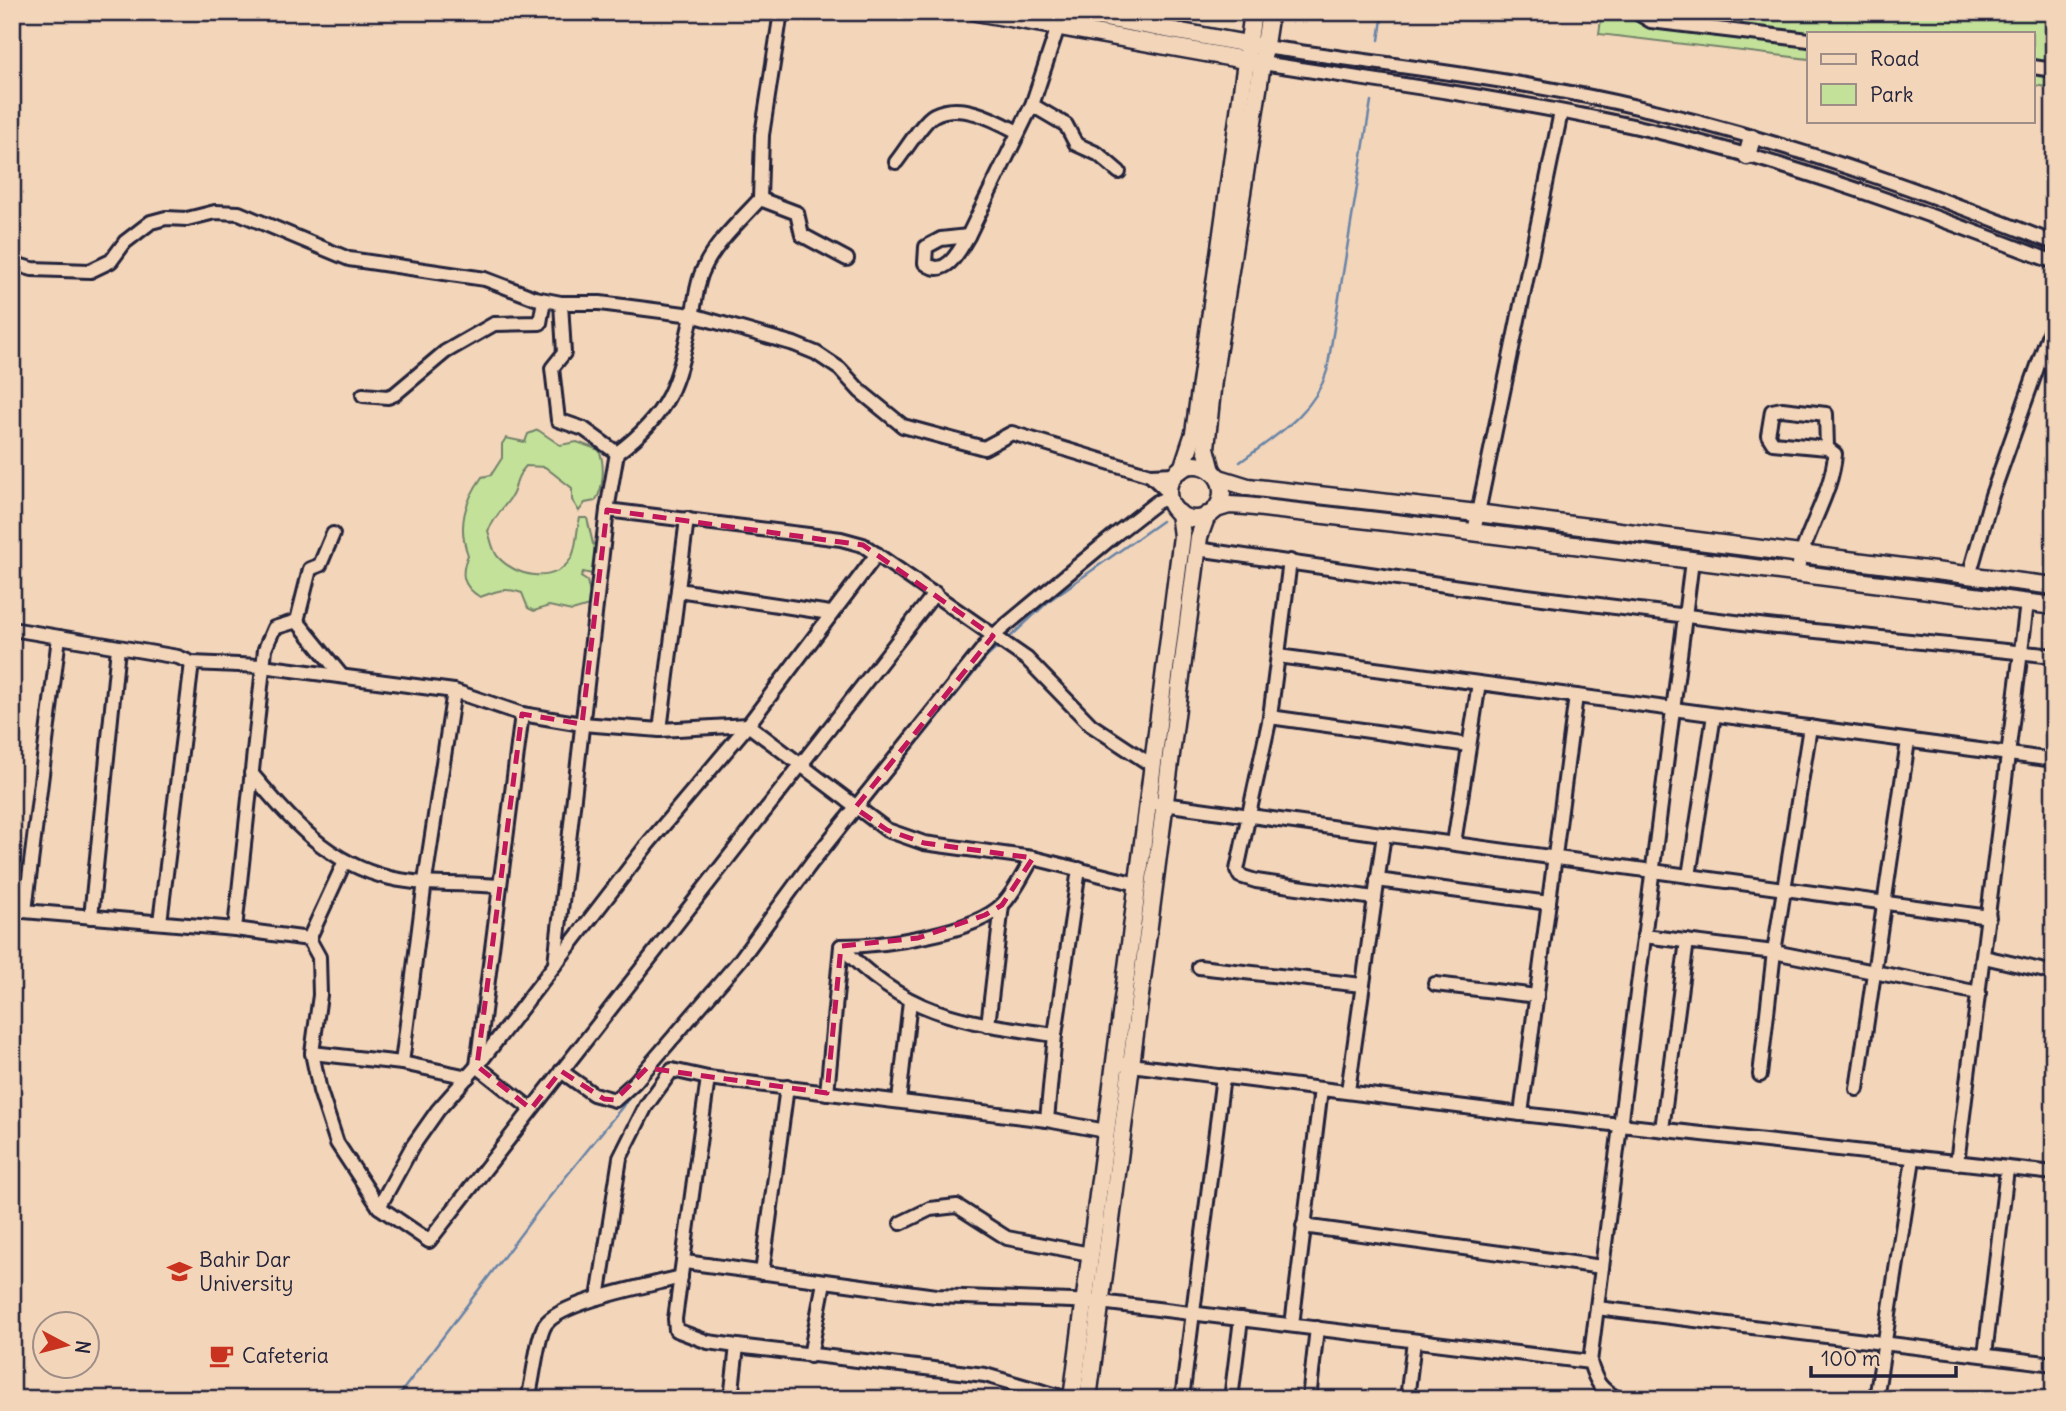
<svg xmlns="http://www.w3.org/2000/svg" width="2066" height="1411" font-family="Delius,sans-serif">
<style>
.green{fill:#c3e199;stroke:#72826a;stroke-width:2}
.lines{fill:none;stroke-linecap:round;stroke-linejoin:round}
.stream{stroke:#6784a8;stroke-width:2.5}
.minor-casing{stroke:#22223b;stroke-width:18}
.major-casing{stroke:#22223b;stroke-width:21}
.minor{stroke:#f3d5b9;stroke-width:12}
.major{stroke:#f3d5b9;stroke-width:16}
.marked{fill:none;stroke:#c2185b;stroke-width:5;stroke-dasharray:14 9;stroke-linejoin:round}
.labels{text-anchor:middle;stroke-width:7;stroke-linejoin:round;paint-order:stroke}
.poi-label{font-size:21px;fill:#22223b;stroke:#f3d5b9;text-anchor:start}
</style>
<rect width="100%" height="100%" fill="#f3d5b9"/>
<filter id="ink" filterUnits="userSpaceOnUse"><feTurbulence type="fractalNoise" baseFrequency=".0143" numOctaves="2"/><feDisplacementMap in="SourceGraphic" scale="14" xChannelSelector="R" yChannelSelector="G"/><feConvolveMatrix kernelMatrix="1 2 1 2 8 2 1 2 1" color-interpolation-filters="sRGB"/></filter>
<g filter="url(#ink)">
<!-- green -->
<g class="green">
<polygon points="1602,12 2054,12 2054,88 2033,85 2033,33 1809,33 1809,59 1599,34"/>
<path d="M 538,430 L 560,445 L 577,442 L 599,450 C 605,464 604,489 595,501 L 585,503 L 579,511 L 572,500 L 572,488 L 545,467 L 526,466 C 513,480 518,487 511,497 C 502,510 496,515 488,531 C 491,539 492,550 498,557 C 515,576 552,585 570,560 C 577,551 576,530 580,518 L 587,518 L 593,544 L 597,546 L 592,574 L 583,572 L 581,577 L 587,581 L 591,598 L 589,606 L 572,611 L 549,606 L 534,611 L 528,608 L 522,593 C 504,587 497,591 480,597 C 462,586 460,574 468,555 C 457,526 465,501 482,477 L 491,475 L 502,458 L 502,444 L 506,438 L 525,442 L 528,434 Z"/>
</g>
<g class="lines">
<!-- stream -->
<g class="stream">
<polyline points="1379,40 1383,12"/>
<path d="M 1240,462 C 1275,436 1314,414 1327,371 L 1371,101"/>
<polyline points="1007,640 1050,600 1162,521"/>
<polyline points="865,808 986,658 999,646"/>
<polyline points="784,910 861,813"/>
<polyline points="396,1399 539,1210 640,1085"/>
</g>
<defs>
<g id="minor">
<polyline points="1636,12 1651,21 1809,40"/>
<path d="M 1265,47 C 1381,64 1500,77 1615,102 C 1766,135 1911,186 2054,243"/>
<path d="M 1262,63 C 1379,82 1498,97 1614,122 C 1764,153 1911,207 2054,262"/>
<polyline points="2033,67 2054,70"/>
<polyline points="1032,105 1066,125 1076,144 1098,154 1119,172"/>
<path d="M 896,162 C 905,151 923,121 934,115 C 961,101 995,120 1018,132"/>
<polyline points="760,199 797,213 802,235 847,259"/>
<polyline points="968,236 1032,105 1058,27"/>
<path d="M 968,236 C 959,252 945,279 925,263 L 926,247 L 941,239 Z"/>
<polyline points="12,263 32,269 90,271 111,261 125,242 151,222 166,218 187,219 215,212 239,213 349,259 485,279 535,298 561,303 600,303 692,315 794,344 816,353 840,369 860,391 903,426 984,448 1012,433 1150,475"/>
<polyline points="561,303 564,353 552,368 558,420 584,429 617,453"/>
<polyline points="363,395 388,397 395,394 445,352 494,324 540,323 544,300"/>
<polyline points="1169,493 1150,475 1175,474"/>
<polyline points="607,510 841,539 863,545 1027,659 1091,725 1153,766"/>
<polyline points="1474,532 1561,112"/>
<polyline points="333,534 320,565 310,569 297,621 341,675"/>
<polyline points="1197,549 1487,591 1767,626 2054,656"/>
<polyline points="1290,561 1270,717 1237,870 1240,876 1256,881 1374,898"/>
<path d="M 1797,574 C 1803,533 1832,496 1835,454 L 1827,448 L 1773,443 L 1768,435 L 1772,411 L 1782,409 L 1826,414 L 1827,448"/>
<polyline points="1969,576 1992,495 2054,320"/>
<polyline points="678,590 830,613"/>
<polyline points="12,629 178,657 192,663 262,666 454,691 522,714 582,724 660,730 748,725 887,830 924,843 1033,858 1137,884"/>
<polyline points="1278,656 2054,760"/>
<polyline points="522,714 477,1066 531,1109"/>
<polyline points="1270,717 1469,745"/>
<polyline points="660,730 687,519"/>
<path d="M 251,773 C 290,819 328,864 390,878 C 424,886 463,883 498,886"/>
<polyline points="1148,802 1989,917"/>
<polyline points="1454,843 1479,683"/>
<polyline points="1689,876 1714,715"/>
<polyline points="1377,880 1549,903"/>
<polyline points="12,910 235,929 309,939 319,957 320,995 312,1053 320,1091 337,1143 379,1207 429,1241 935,593"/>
<polyline points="25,911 59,637"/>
<polyline points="91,917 118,648"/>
<polyline points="160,922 192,663"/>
<polyline points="235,929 265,649 274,628 297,621"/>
<polyline points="1644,936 1774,952 1979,993"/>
<polyline points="309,939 345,861"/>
<path d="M 841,946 C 905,1016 965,1022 1055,1035"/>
<polyline points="1984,957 2054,973"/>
<path d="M 555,963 L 607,510 L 617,453 C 675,410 678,378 693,311 C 696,298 697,282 703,270 C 715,243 740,221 760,199 L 762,135 L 781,12"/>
<polyline points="1199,967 1362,985"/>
<polyline points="1435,984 1537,996"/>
<polyline points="988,1025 1002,905"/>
<polyline points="312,1053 402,1063 468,1077"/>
<polyline points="402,1063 425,881 454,691"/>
<polyline points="1123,1064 1521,1114 2054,1173"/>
<polyline points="561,1071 593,1094 615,1100 635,1082 740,960 812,862 993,636 1116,534 1157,502 1169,497"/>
<polyline points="1760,1075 1774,952 1810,727"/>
<polyline points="708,1078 675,1319 676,1330 708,1342 737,1346 985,1375 1068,1399"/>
<polyline points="1857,1089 1908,741"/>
<polyline points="1348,1091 1384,834"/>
<path d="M 827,1093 L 841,946 C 880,946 974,934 1003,904 C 1015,892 1023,873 1033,858"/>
<polyline points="899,1101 910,1001"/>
<polyline points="1521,1114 1576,696"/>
<polyline points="1047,1120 1055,1035 1079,869"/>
<polyline points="1662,1129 1687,941"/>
<polyline points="1957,1163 2027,603"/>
<polyline points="379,1207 412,1147 438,1110 477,1066 647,845 748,725 877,554"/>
<polyline points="901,1223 930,1209 957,1206 1007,1238 1090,1254"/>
<polyline points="1303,1226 1602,1267"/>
<polyline points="685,1262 936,1296 1100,1302 1590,1362"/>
<polyline points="762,1273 787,1087"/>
<polyline points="598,1298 620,1158 646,1106 672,1070 708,1078 1047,1120 1106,1131"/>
<polyline points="1597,1308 2054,1364"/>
<polyline points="1292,1325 1321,1089"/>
<polyline points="1985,1355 2007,1169"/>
<polyline points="810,1356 824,1282"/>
<path d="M 528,1399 C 533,1382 537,1337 545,1325 C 561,1301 652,1285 681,1277"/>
<polyline points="731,1399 737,1346"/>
<polyline points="1182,1399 1223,1076"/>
<polyline points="1231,1399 1241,1319"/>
<polyline points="1309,1399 1317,1328"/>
<polyline points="1407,1399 1414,1341"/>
<path d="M 1619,1399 C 1600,1390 1596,1382 1590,1362 L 1692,561"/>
<polyline points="1876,1399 1913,1159"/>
</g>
<g id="major">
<polyline points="976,12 1256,62"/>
<polyline points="1071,12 1259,46"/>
<polyline points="1747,156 1752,138"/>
<circle cx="1195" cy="492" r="27"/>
<polyline points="1182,469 1194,433 1253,12"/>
<polyline points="1212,471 1206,448 1213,380 1270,12"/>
<polyline points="1219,478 1248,487 1477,513 2054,586"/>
<polyline points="1216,509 1229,505 1246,506 1456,530 2054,606"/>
<polyline points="1072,1399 1182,536 1179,513"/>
<polyline points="1088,1399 1199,537 1207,515"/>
</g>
</defs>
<!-- minor casing -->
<use href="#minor" class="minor-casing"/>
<!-- major casing -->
<use href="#major" class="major-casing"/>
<!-- minor -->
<use href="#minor" class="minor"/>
<!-- major -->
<use href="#major" class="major"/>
</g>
</g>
<!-- marked area -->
<path class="marked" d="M 607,510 L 863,545 L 993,636 L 855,808 L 887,830 L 924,843 L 1033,858 L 1002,905 L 985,915 L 918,938 L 841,946 L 827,1093 L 647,1068 L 615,1100 L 604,1099 L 561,1071 L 531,1109 L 477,1066 L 522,714 L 582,724 Z"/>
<!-- icons -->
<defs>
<symbol id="university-bare" viewBox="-9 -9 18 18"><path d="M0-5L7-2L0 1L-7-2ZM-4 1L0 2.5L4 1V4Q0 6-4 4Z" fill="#c8321e" stroke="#f3d5b9" stroke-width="2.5" paint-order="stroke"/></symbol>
<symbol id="cafe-bare" viewBox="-9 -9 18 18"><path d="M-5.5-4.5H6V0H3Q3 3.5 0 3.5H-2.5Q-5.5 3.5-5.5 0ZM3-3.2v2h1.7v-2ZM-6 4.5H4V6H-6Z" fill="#c8321e" stroke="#f3d5b9" stroke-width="2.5" paint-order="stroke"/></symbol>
</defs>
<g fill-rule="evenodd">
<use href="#university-bare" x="162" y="1254" width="35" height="35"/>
<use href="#cafe-bare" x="204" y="1338" width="35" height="35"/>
</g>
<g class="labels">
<!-- poi labels -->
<g class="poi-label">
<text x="199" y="1267">Bahir Dar<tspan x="199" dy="24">University</tspan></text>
<text x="242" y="1363">Cafeteria</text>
</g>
</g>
<!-- margin -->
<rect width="2066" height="1411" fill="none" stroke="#f3d5b9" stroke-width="42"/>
<rect x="21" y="21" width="2024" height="1369" fill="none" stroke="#22223b" stroke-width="2.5" filter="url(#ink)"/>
<!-- legend -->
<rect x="1807" y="32" width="228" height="91" fill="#f3d5b9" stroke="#9f8d87" stroke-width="2"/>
<rect x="1821" y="54" width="35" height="10" fill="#f3d5b9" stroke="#9f8d87" stroke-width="2"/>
<text x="1870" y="66" font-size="21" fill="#22223b">Road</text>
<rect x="1821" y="84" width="35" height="21" fill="#c3e199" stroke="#9f8d87" stroke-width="2"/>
<text x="1870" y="102" font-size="21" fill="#22223b">Park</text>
<!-- north arrow -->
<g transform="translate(66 1345) rotate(97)"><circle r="33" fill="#f3d5b9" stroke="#9f8d87" stroke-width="2"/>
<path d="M0-5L12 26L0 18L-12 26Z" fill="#c8321e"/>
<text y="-10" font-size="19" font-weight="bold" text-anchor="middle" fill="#22223b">N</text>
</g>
<!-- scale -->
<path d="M1811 1366v10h145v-10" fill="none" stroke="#22223b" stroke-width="3.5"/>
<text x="1821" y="1366" font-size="21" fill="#22223b" stroke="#f3d5b9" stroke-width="5" paint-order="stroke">100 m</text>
</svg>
